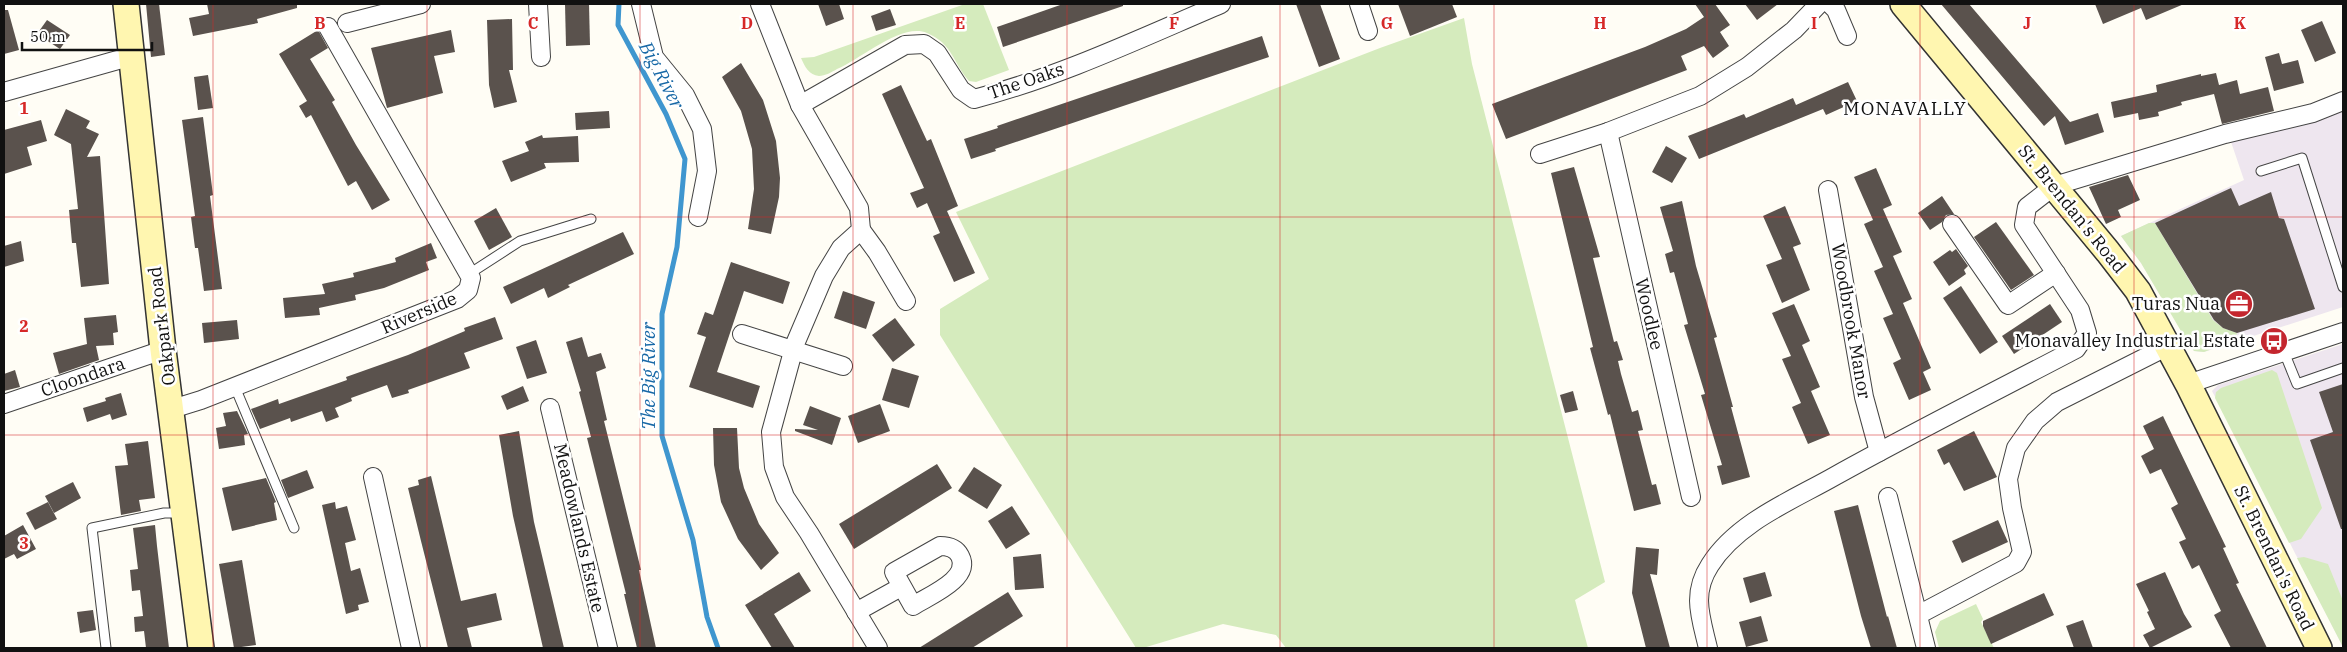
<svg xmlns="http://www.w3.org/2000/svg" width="2347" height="652" font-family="'IBM Plex Serif',serif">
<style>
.industrial{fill:#eee6ef}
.green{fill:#d5ebbd}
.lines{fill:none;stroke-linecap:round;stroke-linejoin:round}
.stream{stroke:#3f96cf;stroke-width:5}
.building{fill:#5a524d}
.lane-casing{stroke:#444;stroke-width:11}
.street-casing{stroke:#444;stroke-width:20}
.secondary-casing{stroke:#333;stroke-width:28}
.lane{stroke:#fff;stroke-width:9}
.street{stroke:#fff;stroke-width:18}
.secondary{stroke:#fff6b0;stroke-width:25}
.grid{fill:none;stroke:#d62828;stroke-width:1;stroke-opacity:0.55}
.labels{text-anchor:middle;stroke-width:5;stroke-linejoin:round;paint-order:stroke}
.street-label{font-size:18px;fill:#111;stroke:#fff}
.poi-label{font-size:18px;fill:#111;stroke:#fff;text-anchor:end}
.water-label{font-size:19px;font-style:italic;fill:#1768a6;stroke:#fff}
.neighbourhood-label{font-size:19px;letter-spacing:1px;fill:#111;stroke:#fff}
.grid-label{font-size:16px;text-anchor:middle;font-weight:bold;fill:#d62828;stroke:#fff;stroke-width:5;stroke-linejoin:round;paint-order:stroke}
</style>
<rect width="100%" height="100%" fill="#fffdf5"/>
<!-- industrial -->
<g class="industrial">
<polygon points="2343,103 2343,307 2204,352 2194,351 2141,263 2121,236 2244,180 2230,139"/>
<polygon points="2343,344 2343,647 2212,391 2218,385"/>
</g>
<!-- green -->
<g class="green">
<path d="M 965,4 L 983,4 L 1009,70 L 976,82 L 969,81 C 953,63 953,44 927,33 C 902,22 861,59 837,69 C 832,72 825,76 819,76 C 809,75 805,67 801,58 L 814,57 Z"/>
<polygon points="1464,18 1472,64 1605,582 1575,600 1588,648 1286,648 1276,635 1223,624 1143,648 1136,648 940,335 940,309 989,279 956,212 1380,48"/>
<polygon points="2149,223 2155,223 2213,320 2223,328 2237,333 2235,340 2204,352 2194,351 2188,343 2141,263 2121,236"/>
<polygon points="2272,370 2277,373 2322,508 2301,539 2289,543 2215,398 2216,392 2221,388"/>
<polygon points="2304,557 2328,564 2343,601 2343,647 2297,558"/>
<polygon points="1976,604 1983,619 1981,622 1994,648 1939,648 1935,632 1940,621"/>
</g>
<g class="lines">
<!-- stream -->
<polyline class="stream" points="619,4 618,25 666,114 685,159 677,247 662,314 662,436 693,540 707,617 718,648"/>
</g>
<!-- building -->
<g class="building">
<polygon points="146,4 159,4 165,55 151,57"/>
<polygon points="207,4 297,4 297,8 257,19 258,23 193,36 189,18 209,14"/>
<polygon points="565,4 589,4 590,45 566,46"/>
<polygon points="818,4 839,4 844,19 826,26"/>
<polygon points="1063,4 1123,4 1123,6 1003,47 997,27"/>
<polygon points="1296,4 1320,4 1340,59 1319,67"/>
<polygon points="1398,4 1452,4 1457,17 1410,36"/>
<polygon points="1695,4 1715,4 1730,25 1720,32 1729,46 1713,58 1704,46 1681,56 1687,70 1506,139 1492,104 1645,47 1686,29 1704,17"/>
<polygon points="1745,4 1778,4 1757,20"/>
<polygon points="1941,4 1969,4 2070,122 2098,113 2104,132 2065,145 2055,116 2044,126"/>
<polygon points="2095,4 2184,4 2146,20 2141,8 2103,24"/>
<polygon points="890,9 896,25 876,31 871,16"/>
<polygon points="4,10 8,10 19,50 4,54"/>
<polygon points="512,19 513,70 509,70 517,102 494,108 489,85 487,20"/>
<polygon points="47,20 70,35 60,49 37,34"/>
<polygon points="2322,21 2336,53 2315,62 2301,30"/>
<polygon points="318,30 328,48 310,59 335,100 332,102 356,145 390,200 372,210 356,181 348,186 311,115 306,118 299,106 307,101 279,54"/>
<polygon points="451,30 455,52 434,56 443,93 387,108 371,48"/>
<polygon points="1262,36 1269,57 995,149 996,151 971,159 964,139 998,128 997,126"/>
<polygon points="2279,53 2282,64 2298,60 2304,83 2274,91 2265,57"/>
<polygon points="741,63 763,100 776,141 780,178 779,197 771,234 748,229 754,189 752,149 741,111 722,77"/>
<polygon points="2216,73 2219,85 2237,80 2240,94 2268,87 2274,111 2222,124 2214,94 2181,102 2182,105 2158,112 2159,116 2139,120 2138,113 2114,118 2111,102 2157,92 2156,85 2201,74 2201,76"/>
<polygon points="208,75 213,108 198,110 194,77"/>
<polygon points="1848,82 1857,101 1826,115 1823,109 1699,159 1688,136 1744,114 1746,118 1793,98 1796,105"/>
<polygon points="901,85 927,141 931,139 958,206 947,211 975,273 954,282 933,236 940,233 927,203 917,208 910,193 924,188 882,94"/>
<polygon points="66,109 90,121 86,128 99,134 87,157 100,156 109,284 81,287 76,243 72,243 69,210 78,209 71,144 54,135"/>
<polygon points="609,111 610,128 576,130 575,113"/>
<polygon points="203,117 213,195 210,196 222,289 204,291 198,248 195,248 191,217 195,216 182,120"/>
<polygon points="41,120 47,141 27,147 32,165 4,174 4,130"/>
<polygon points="542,135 543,138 578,136 579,162 544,163 546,168 511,182 502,161 529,151 525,142"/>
<polygon points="1666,146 1687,158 1672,183 1652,172"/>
<polygon points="1574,167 1600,257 1593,258 1614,342 1617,341 1623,360 1618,361 1621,374 1632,412 1638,410 1643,430 1638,431 1652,485 1656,484 1661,504 1634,511 1610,414 1608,415 1590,348 1593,347 1551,173"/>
<polygon points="1876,168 1892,205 1883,209 1902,252 1893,256 1912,299 1903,303 1931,368 1923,372 1931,390 1909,400 1893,363 1901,359 1883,318 1893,314 1874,271 1883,267 1864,224 1873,220 1854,177"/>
<polygon points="2128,175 2140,200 2118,210 2121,217 2106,224 2089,187"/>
<polygon points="2231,188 2239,206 2271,192 2279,218 2284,219 2315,309 2237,333 2223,328 2214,320 2155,223"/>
<polygon points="1942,196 1954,214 1946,215 1942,222 1930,230 1918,213"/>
<polygon points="1682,201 1696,266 1717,337 1714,338 1733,407 1731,407 1750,477 1722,485 1717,466 1722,465 1701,395 1705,394 1684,325 1688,324 1674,272 1670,273 1665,254 1673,251 1660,207"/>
<polygon points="1785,206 1801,244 1793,247 1810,290 1782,303 1766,265 1782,259 1763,216"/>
<polygon points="496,208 512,237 489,250 474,221"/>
<polygon points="1996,222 2034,275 2011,290 1974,237"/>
<polygon points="623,232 634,254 568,285 570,287 548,298 544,288 511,304 503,287"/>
<polygon points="21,241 24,261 4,267 4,246"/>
<polygon points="431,243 437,258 426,262 429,270 384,288 355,295 356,300 319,308 320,315 285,318 283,298 325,294 322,284 354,277 353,273 396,262 395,258"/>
<polygon points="1956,249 1968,266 1964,270 1966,274 1949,286 1933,262 1950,250 1952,252"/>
<polygon points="731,262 790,282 783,304 744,291 717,372 760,386 753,408 689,387 706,337 697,334 705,312 713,315"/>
<polygon points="1961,286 1998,342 1980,354 1943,298"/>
<polygon points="843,291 875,302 866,329 834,318"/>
<polygon points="1794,304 1810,341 1802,345 1820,387 1811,391 1830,435 1808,444 1792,407 1801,403 1782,359 1791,356 1772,313"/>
<polygon points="2050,304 2062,322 2014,354 2002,336"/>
<polygon points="116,315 118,332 113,333 114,345 96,346 99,360 59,374 53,353 87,344 84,318"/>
<polygon points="495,317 503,339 464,353 470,368 408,390 409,393 392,398 387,385 351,398 352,401 335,408 339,417 326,422 322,411 291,422 290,418 260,429 251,409 278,399 279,404 347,380 346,377 408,355 465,331 464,328"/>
<polygon points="895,318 915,345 893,362 872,335"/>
<polygon points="237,320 239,339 204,343 202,323"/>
<polygon points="582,337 588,357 601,353 606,368 596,372 607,420 604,421 641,570 639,570 656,648 637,648 628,611 624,594 626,594 587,438 591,437 579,392 581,391 566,342"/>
<polygon points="536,340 547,373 527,379 516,347"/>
<polygon points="892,368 919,376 909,408 882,400"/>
<polygon points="15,370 20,387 4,391 4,374"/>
<polygon points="2343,384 2343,529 2341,529 2310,440 2333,432 2319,392"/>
<polygon points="523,386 529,401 507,410 501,396"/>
<polygon points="1573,391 1578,410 1565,413 1560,395"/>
<polygon points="121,393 127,415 112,420 110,414 87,422 83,408 106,401 105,398"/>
<polygon points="880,404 890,431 858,443 848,416"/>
<polygon points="810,406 841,418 832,445 795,431 795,429 818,430 803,425"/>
<polygon points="237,411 248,434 244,435 245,445 219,449 216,428 226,426 223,413"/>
<polygon points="2163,416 2226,547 2223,548 2239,583 2236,584 2267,648 2231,648 2214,615 2221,611 2199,565 2192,569 2179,542 2186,539 2171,508 2178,504 2161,469 2150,474 2141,456 2154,449 2143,426"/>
<polygon points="713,428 737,428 739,468 744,488 759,524 779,553 761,570 738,539 721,502 714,465"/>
<polygon points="519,431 534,522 564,648 543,648 513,516 499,435"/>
<polygon points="1974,431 1997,477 1964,491 1949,462 1944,465 1937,450"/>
<polygon points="148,441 155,498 139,500 141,511 121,515 115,466 128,465 125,444"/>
<polygon points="937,464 952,488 854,549 839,524"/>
<polygon points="974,467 1002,485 987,509 958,491"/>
<polygon points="307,470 314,488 288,498 281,480"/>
<polygon points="431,476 461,601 496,593 502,620 467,628 472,648 448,648 421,541 408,488 419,485 418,480"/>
<polygon points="266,478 276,502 274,503 277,520 232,531 222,488"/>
<polygon points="73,482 81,498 54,513 45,496"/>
<polygon points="48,502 57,519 35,530 26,513"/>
<polygon points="335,502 336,509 347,506 356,540 345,543 351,571 360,568 369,602 358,605 359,610 346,614 322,505"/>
<polygon points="1858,505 1887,617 1888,616 1897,648 1871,648 1861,616 1834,511"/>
<polygon points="1012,506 1030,534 1006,549 988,521"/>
<polygon points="1998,520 2008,542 1962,563 1952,541"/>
<polygon points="23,525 36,549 17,559 14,554 4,559 4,536"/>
<polygon points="155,525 157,546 169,648 146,648 144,631 135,632 134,617 143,616 140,590 132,591 130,570 138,569 133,528"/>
<polygon points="1636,547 1659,549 1657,575 1650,574 1670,648 1646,648 1632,593"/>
<polygon points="1041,554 1044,588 1015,590 1013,557"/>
<polygon points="242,560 256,645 234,648 219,564"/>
<polygon points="799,572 811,591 774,614 795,648 772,648 745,605"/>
<polygon points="1765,572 1772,596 1750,603 1743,578"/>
<polygon points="2165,572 2184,614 2192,627 2150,648 2143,635 2155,629 2147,612 2149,611 2136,584"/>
<polygon points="1008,592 1023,616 996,633 972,648 919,648"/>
<polygon points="2044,593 2054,615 1991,644 1983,626 1983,621"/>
<polygon points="93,610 96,630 80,633 77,612"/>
<polygon points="1761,616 1768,641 1746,647 1739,622"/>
<polygon points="2083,620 2093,648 2074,648 2066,626"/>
</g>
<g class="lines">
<defs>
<g id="lane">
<polyline points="2261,171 2302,158 2343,287"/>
<polyline points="469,274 520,241 591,219"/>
<polyline points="2284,352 2297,384 2343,368"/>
<polyline points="235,387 294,528"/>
<polyline points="106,648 92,528 164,513 182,513"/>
</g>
<g id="street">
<polyline points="538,4 541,57"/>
<polyline points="641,4 654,57 685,95 702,129 707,171 698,217"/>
<polyline points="760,4 800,105 859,208 861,230 841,248 824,276 795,344 771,432 774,467 785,497 809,533 878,648"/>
<polyline points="1359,4 1368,31"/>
<polyline points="1830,4 1836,10 1847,36"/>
<polyline points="347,23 421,4"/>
<polyline points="4,92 132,56"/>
<path d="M 800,105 L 905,45 L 924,44 L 937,53 L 961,90 L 974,99 C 1059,77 1141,38 1221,4"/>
<polyline points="1608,132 1691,497"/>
<polyline points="1540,154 1608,132 1700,96 1747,67 1794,30 1819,4"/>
<polyline points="1828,190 1864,397 1879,452"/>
<polyline points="1952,224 2008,305 2056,273"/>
<polyline points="861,230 877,252 906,301"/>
<polyline points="742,334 843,366"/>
<polyline points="2188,384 2343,332"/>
<polyline points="4,404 163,350"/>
<polyline points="550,408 608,648"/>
<polyline points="172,409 201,400 457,299 468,290 471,278 328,27"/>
<polyline points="373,477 411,648"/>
<polyline points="1888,497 1926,648"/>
<path d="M 940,546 C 948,546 956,548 960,556 C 972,579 928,596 913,606 L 894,572 Z"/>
<polyline points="856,612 901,587"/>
<polyline points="1918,615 2016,563 2022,552 2012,508 2008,479 2016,448 2035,421 2057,402 2168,346"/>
<path d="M 1708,648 C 1701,618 1691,594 1710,565 C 1737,522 1793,500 1835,476 C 1914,432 1996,391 2076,349 L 2087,333 L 2080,310 L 2024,225 L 2027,207 L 2054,186 L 2225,134 L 2313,113 L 2343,101"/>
</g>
<g id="secondary">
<polyline points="126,4 163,350 201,648"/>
<polyline points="1903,4 2108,252 2138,291 2188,384 2319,648"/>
</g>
</defs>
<!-- lane casing -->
<use href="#lane" class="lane-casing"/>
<!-- street casing -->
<use href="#street" class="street-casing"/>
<!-- secondary casing -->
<use href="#secondary" class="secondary-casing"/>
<!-- lane -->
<use href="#lane" class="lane"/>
<!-- street -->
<use href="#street" class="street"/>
<!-- secondary -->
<use href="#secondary" class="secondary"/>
</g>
<!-- grid -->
<path class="grid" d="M 213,4 L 213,648M 427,4 L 427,648M 640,4 L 640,648M 853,4 L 853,648M 1067,4 L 1067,648M 1280,4 L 1280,648M 1494,4 L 1494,648M 1707,4 L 1707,648M 1920,4 L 1920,648M 2134,4 L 2134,648M 4,217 L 2343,217M 4,435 L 2343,435"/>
<!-- icons -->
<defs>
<symbol id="office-disc" viewBox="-11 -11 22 22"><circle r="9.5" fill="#c4262e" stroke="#fff"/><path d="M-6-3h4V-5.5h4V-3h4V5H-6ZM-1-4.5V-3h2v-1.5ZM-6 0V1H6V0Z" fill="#fff"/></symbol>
<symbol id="bus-disc" viewBox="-11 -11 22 22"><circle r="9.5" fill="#c4262e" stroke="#fff"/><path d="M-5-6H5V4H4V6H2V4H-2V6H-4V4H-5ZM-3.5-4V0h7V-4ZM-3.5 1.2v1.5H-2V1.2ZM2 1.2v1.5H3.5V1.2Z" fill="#fff"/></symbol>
</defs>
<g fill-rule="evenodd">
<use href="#office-disc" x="2223" y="288" width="32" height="32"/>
<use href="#bus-disc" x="2258" y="325" width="32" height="32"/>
</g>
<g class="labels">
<!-- street labels -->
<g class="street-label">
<text transform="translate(1026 81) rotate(-19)" y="6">The Oaks</text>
<text transform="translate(2072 209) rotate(51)" y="6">St. Brendan's Road</text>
<text transform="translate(419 313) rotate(-23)" y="6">Riverside</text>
<text transform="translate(1649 314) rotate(77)" y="6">Woodlee</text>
<text transform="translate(1851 321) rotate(80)" y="6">Woodbrook Manor</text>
<text transform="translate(162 326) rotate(-97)" y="6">Oakpark Road</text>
<text transform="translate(83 377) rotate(-19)" y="6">Cloondara</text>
<text transform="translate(579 528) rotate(77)" y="6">Meadowlands Estate</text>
<text transform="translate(2274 558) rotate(64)" y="6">St. Brendan's Road</text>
</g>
<!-- poi labels -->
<g class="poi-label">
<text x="2220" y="310">Turas Nua</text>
<text x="2255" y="347">Monavalley Industrial Estate</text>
</g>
<!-- water labels -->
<g class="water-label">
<text transform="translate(662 75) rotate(62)" y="7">Big River</text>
<text transform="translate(648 376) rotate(-90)" y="7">The Big River</text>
</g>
<!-- neighbourhood labels -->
<g class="neighbourhood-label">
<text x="1905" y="115">MONAVALLY</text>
</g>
</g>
<g class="grid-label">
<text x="320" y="29">B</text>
<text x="533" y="29">C</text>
<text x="747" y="29">D</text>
<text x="960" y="29">E</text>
<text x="1174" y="29">F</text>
<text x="1387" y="29">G</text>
<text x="1600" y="29">H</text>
<text x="1814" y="29">I</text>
<text x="2027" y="29">J</text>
<text x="2240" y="29">K</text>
<text x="24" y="114">1</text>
<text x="24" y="332">2</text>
<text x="24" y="549">3</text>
</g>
<!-- border -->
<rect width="2347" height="652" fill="none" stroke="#111111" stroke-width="10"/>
<!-- scale -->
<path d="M22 42v8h130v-8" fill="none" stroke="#111111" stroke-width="2.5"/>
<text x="30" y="42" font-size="15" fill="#111111" stroke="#ffffff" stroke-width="4" paint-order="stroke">50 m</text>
</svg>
